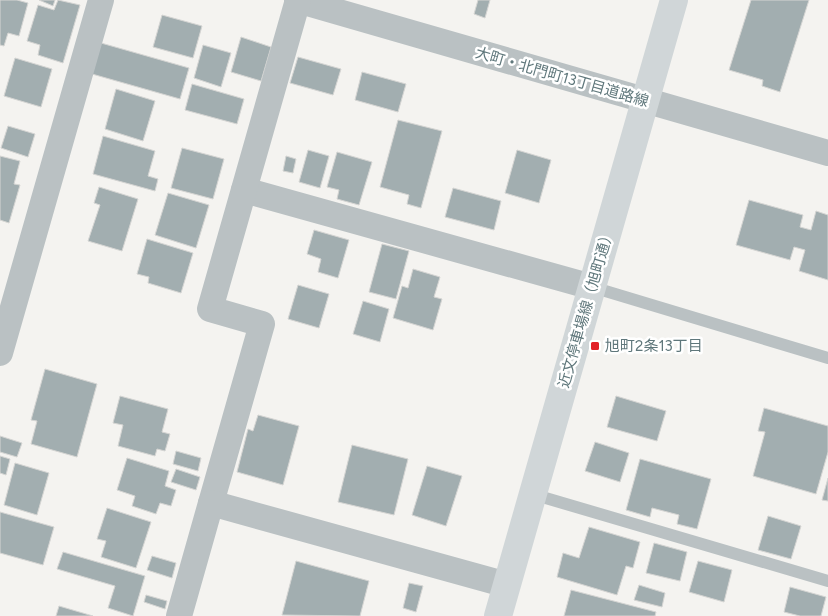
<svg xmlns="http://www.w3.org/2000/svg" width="828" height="616" font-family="Figtree,'Noto Sans JP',sans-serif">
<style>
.building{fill:#a2aeb0;stroke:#d5d5d3}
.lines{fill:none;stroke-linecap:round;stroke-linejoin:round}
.lane{stroke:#bac1c3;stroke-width:12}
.street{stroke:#bac1c3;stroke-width:26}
.secondary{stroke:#d0d6d8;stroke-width:28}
.poi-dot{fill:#e22228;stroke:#fff;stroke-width:2}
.labels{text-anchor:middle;stroke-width:5;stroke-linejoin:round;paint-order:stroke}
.street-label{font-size:15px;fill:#5f777b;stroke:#fff}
.poi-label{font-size:15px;fill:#5f777b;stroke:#fff;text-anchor:start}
</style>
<rect width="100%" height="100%" fill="#f4f3f0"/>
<!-- building -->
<g class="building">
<polygon points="0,0 17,0 28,3 19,36 8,33 4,46 0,45"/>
<polygon points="39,0 55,0 53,6"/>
<polygon points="58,0 80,5 63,63 38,55 40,45 27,41 38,5 54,10"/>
<polygon points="478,0 490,0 485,18 474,14"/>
<polygon points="751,0 809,0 780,92 762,86 763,80 729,70"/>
<polygon points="162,15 202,26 193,58 153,47"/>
<polygon points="241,37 271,47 261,81 231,72"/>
<polygon points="101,43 189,68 180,99 92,74"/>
<polygon points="203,45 231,53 221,87 194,78"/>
<polygon points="298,57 341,69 333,95 290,83"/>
<polygon points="15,58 52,69 41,107 4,96"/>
<polygon points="362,72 406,84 398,112 355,100"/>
<polygon points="192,84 244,99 237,124 185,110"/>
<polygon points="116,89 155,101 143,141 105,129"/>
<polygon points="398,120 442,131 421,208 407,204 409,195 380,187"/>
<polygon points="8,126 35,134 28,157 1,148"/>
<polygon points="103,136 155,151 148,176 158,179 155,191 93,174"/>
<polygon points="182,148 224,159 213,199 171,188"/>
<polygon points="308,150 329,156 320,188 299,182"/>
<polygon points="517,150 551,160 539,203 505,193"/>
<polygon points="337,152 372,162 359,205 337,199 339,190 327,187"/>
<polygon points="0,156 20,161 14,184 20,185 9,223 0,220"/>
<polygon points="286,156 296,159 293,173 283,171"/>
<polygon points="99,187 138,199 122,251 88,241 100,205 94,203"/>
<polygon points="453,188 501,201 494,230 445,217"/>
<polygon points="168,193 209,205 196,248 155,235"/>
<polygon points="749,200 803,215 800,227 811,230 816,211 828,215 828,280 799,271 805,250 794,247 790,260 736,245"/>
<polygon points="314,230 349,240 338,278 318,272 321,259 307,254"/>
<polygon points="147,239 193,253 181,293 148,283 149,277 137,274"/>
<polygon points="382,244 409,251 396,299 369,292"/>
<polygon points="413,269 440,277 434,297 442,299 433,330 393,318 402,286 408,288"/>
<polygon points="298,285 329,294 319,328 288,319"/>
<polygon points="363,301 389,309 380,342 353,334"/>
<polygon points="45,369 97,384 77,457 31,444 37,421 31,420"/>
<polygon points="120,396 168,409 162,432 170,434 165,451 157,449 155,456 118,446 123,425 113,423"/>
<polygon points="616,396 666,411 657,441 607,427"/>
<polygon points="764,408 828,426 828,452 816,494 753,476 765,432 758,431"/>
<polygon points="258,415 299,426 283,485 237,472 248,429 253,431"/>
<polygon points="0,436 22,443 17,457 0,452"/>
<polygon points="595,442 629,453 620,482 585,471"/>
<polygon points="352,445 408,459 394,515 338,502"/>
<polygon points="176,451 201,458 198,471 173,464"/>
<polygon points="0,456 10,459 6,475 0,473"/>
<polygon points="127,458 169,471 165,486 176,490 171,506 160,503 156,514 132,506 135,496 117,490"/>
<polygon points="640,459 711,479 697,529 677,524 679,515 652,508 650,517 626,510"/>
<polygon points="15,463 49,473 37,515 4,505"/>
<polygon points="427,466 462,476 446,526 412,515"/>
<polygon points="176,469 200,477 196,490 171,482"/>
<polygon points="828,478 828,501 822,500"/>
<polygon points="107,508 151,522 136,568 101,557 106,541 97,539"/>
<polygon points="0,512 54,527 43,565 0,553"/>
<polygon points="768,516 801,526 791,559 758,550"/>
<polygon points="589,527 640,542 633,568 626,566 617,595 557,577 563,553 579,558"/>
<polygon points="654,543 687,552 680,581 646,573"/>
<polygon points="63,552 145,576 133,616 108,608 115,586 57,569"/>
<polygon points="152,556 176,563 172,578 147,570"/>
<polygon points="296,561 369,581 360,616 282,615"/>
<polygon points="698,561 732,570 724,602 689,592"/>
<polygon points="409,583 423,586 416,612 403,608"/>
<polygon points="639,585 665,593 662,607 634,600"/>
<polygon points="790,587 826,597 821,616 800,616 784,612"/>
<polygon points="571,590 656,612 655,616 564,616"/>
<polygon points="146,595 167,601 165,609 144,602"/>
<polygon points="59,606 93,616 56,616"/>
</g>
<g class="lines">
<!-- lane -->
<g class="lane">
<polyline points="592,287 828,358"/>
<polyline points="532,494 828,581"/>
</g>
<!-- street -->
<g class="street">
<polyline points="297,0 828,153"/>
<polyline points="244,190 592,287"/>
<polyline points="0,353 101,0"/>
<polyline points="211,503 262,324 210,309 298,0"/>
<polyline points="179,616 211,503 507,585"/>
</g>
<!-- secondary -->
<polyline class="secondary" points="498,616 674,0"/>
</g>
<!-- markers -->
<rect class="poi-dot" x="590" y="341" width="10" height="10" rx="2.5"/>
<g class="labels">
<!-- street labels -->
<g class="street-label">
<text transform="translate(562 77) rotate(16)" y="5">大町・北門町13丁目道路線</text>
<text transform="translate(586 308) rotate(-74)" y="5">近文停車場線（旭町通）</text>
</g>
<!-- poi labels -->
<g class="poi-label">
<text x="605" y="351">旭町2条13丁目</text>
</g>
</g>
</svg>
